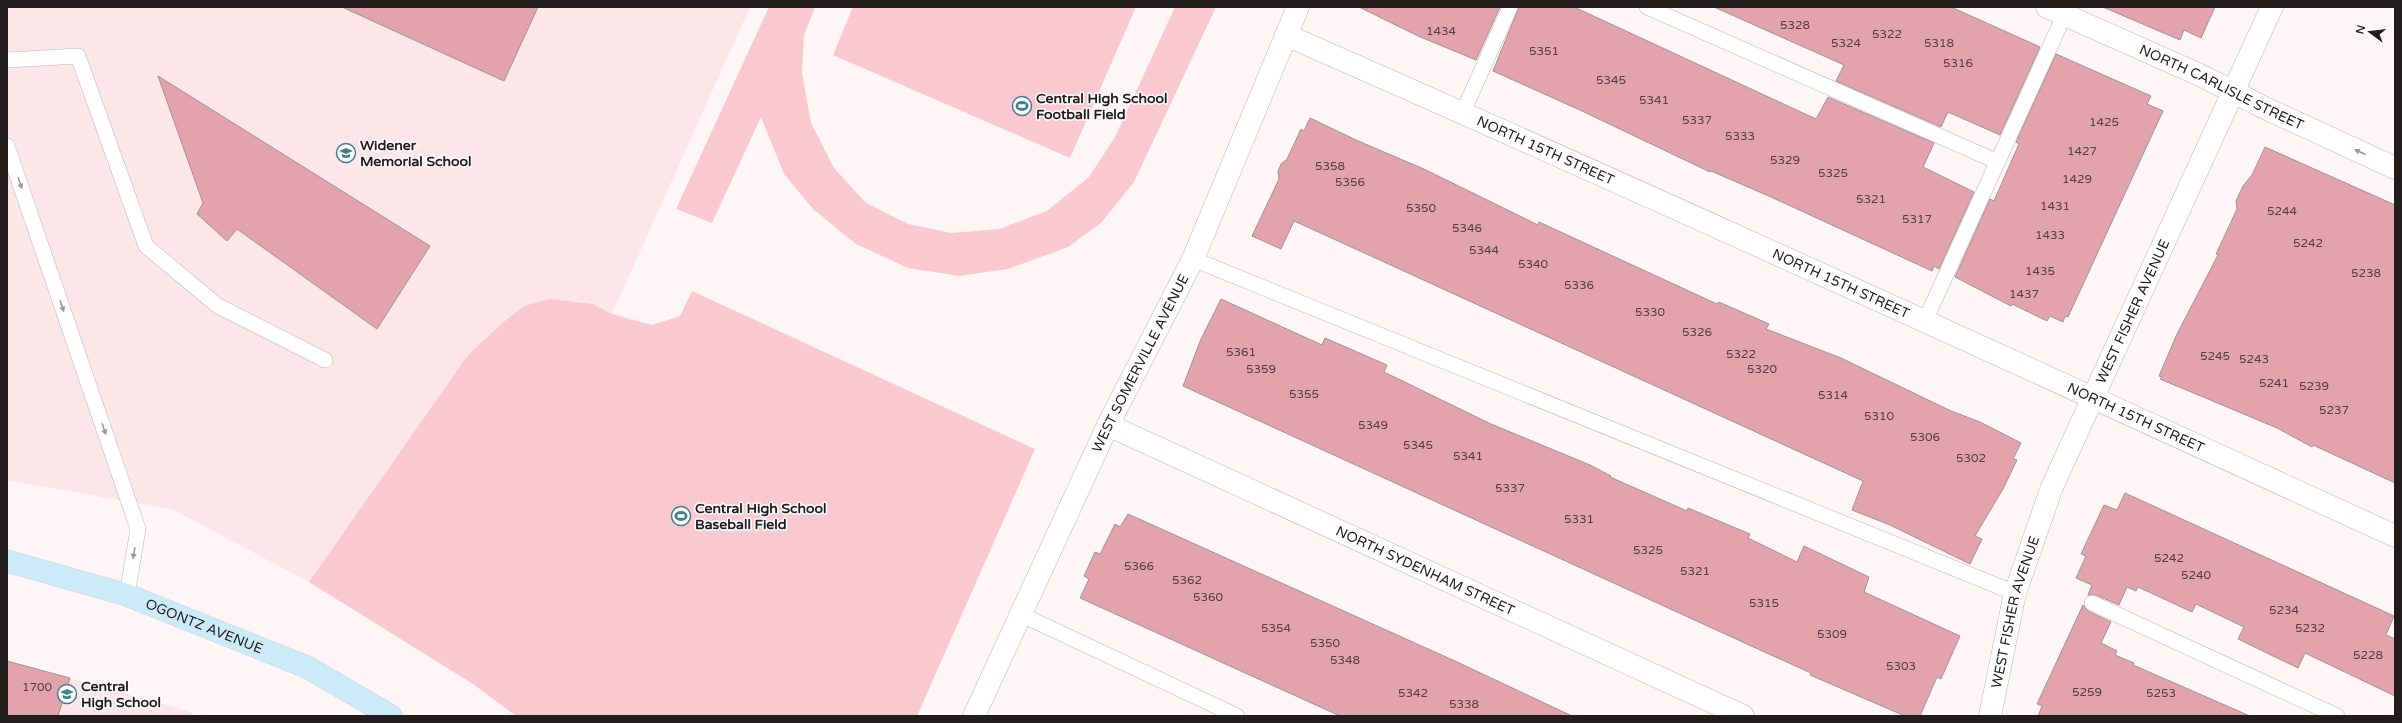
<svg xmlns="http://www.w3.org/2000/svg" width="2402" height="723" font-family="'Varela Round',sans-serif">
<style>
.built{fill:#fce6e9}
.green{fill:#fac8cf}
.building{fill:#e3a3ac;stroke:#a39294}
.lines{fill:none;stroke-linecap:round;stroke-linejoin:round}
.service-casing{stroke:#c5b3b5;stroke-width:16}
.minor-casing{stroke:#c5b3b5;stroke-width:23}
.primary-casing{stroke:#d3d2d2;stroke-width:23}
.service{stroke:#fff;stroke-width:15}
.minor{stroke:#fff;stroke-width:22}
.primary{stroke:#caebf7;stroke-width:22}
.oneway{fill:#9c9999}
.labels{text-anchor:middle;stroke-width:3;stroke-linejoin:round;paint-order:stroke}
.number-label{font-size:12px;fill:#533e41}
.street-label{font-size:14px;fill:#231c1d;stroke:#fff}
.poi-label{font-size:14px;font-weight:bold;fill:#231c1d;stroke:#fff;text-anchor:start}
</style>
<rect width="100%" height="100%" fill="#fdf5f6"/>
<!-- built -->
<g class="built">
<polygon points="7,7 750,7 612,314 593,304 576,301 524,306 501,324 468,355 309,582 174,510 7,480"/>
<polygon points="7,661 185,710 197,716 7,716"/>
</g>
<!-- green -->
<g class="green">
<polygon points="769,7 815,7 804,35 802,73 811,123 834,168 866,203 908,224 952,233 1000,229 1047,211 1089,177 1115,137 1175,7 1216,7 1134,182 1101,223 1068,247 1008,269 959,276 908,268 856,244 813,209 784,174 761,117 712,223 676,209"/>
<polygon points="853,7 1136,7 1070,158 833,55"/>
<polygon points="692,291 1035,449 917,716 516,716 473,684 309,582 468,355 501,324 524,306 550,299 593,304 612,314 652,325 680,316"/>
</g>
<!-- building -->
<g class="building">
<polygon points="342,7 538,7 504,81"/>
<polygon points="1359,7 1500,7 1476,60 1418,36"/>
<polygon points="1519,7 1574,7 1816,119 1828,97 1934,143 1923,167 1974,192 1939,269 1934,266 1932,271 1771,197 1711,171 1710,172 1582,111 1493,71"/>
<polygon points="1714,7 1951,7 2040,47 2000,135 1948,112 1941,127 1836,81 1844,65"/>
<polygon points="2103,7 2215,7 2201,38 2184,30 2180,40"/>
<polygon points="2056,54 2151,96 2147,104 2163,111 2068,317 2065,316 2063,322 2050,316 2047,321 2012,304 2011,306 1955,277 1990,199 1994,201 2019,144 2016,142"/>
<polygon points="158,76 430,246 377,329 237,229 227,241 197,214 203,203"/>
<polygon points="1310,118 1356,140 1426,170 1538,225 1539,222 1717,304 1719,302 1769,324 1766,329 1841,358 1951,411 1980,422 2021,443 2013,459 2017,460 2003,489 1975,536 1982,539 1970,564 1890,525 1852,510 1863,481 1360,251 1294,221 1281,249 1252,236 1279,179 1278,171 1281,164 1287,159 1301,129 1304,131"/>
<polygon points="2265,147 2395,205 2395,483 2313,445 2312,447 2277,428 2184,389 2160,379 2162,377 2159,376 2177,334 2218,255 2216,254 2237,209 2236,201 2243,186 2252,175"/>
<polygon points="1221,299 1322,345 1325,338 1387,365 1384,372 1491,424 1590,465 1611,476 1610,477 1687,511 1688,508 1750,534 1748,538 1797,562 1804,546 1869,577 1864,592 1960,636 1941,679 1937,677 1920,716 1905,716 1810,675 1811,673 1760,650 1183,386 1201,339"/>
<polygon points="2125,493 2394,616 2386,635 2395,639 2395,696 2305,653 2298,668 2238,639 2244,627 2196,604 2192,612 2138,587 2136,591 2127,587 2119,605 2096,595 2088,595 2092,585 2076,578 2086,556 2081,554 2104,505 2117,510"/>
<polygon points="1128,514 1455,661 1572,716 1340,716 1080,598 1089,579 1084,576 1095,552 1100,554 1115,524 1120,527"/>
<polygon points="2083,605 2088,611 2111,622 2101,643 2117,651 2115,655 2134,663 2133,665 2250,716 2038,716 2042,706 2037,704"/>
<polygon points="7,661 70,678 58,716 7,716"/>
</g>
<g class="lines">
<defs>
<g id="service">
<polyline points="1647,7 1998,162"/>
<polyline points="7,60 78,56 146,246 218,306 325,360"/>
<polyline points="1463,112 1510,7"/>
<polyline points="7,146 138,529 127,595"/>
<polyline points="1193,259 2015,593"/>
<polyline points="1925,321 2068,7"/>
<polyline points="2092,603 2337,716"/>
<polyline points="1020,614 1237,716"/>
</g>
<g id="minor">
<path id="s1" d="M 2047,7 L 2200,75 L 2265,108 L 2395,168"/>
<path id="s2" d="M 1286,35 C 1657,198 2026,367 2395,536"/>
<path id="s3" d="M 1108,425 L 1743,716"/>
<path id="s4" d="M 974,716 L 1108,425 L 1193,259 L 1298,7"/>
<path id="s5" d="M 1990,716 L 2015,593 L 2052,487 L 2272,7"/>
</g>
<g id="primary">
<path id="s6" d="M 7,561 L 127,595 L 307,667 L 391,716"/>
</g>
</defs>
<!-- service casing -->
<use href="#service" class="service-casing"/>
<!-- minor casing -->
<use href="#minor" class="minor-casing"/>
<!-- primary casing -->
<use href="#primary" class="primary-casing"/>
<!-- service -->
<use href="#service" class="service"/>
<!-- minor -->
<use href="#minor" class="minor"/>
<!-- primary -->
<use href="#primary" class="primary"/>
</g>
<!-- one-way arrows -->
<defs><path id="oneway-solid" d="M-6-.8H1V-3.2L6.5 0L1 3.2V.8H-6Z"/></defs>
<g class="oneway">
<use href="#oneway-solid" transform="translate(2360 152) rotate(-155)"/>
<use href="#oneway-solid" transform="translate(20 183) rotate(71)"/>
<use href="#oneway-solid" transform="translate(62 306) rotate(71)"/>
<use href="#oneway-solid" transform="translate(104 429) rotate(71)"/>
<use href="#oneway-solid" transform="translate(134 553) rotate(100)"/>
</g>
<!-- icons -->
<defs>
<symbol id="stadium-ring" viewBox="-11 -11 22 22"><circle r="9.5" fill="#fff" stroke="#427f95" stroke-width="1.5"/><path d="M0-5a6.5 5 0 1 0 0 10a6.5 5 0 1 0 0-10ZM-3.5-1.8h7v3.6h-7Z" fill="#427f95"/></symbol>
<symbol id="school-ring" viewBox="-11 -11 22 22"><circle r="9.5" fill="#fff" stroke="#427f95" stroke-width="1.5"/><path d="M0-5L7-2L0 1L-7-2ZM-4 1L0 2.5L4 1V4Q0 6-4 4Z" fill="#427f95"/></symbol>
</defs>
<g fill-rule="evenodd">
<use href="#stadium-ring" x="1011" y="95" width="22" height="22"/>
<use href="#school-ring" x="335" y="142" width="22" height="22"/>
<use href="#stadium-ring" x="670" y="505" width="22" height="22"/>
<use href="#school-ring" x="56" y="683" width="22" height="22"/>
</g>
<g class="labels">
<!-- number labels -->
<g class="number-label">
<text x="1795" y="29">5328</text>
<text x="1441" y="35">1434</text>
<text x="1887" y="38">5322</text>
<text x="1846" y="47">5324</text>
<text x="1939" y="47">5318</text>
<text x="1544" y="55">5351</text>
<text x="1958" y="67">5316</text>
<text x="1611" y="84">5345</text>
<text x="1654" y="104">5341</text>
<text x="1697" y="124">5337</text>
<text x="2104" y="126">1425</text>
<text x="1740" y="140">5333</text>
<text x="2082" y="155">1427</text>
<text x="1785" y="164">5329</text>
<text x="1330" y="170">5358</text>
<text x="1833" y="177">5325</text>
<text x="2077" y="183">1429</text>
<text x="1350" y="186">5356</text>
<text x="1871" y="203">5321</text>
<text x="2055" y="210">1431</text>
<text x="1421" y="212">5350</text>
<text x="2282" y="215">5244</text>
<text x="1917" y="223">5317</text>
<text x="1467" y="232">5346</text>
<text x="2050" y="239">1433</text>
<text x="2308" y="247">5242</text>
<text x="1484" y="254">5344</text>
<text x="1533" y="268">5340</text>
<text x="2040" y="275">1435</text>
<text x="2366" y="277">5238</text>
<text x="1579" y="289">5336</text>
<text x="2024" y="298">1437</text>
<text x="1650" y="316">5330</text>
<text x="1697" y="336">5326</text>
<text x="1241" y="356">5361</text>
<text x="1741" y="358">5322</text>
<text x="2215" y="360">5245</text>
<text x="2254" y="363">5243</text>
<text x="1261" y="373">5359</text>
<text x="1762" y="373">5320</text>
<text x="2274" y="387">5241</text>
<text x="2314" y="390">5239</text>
<text x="1304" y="398">5355</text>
<text x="1833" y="399">5314</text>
<text x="2334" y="414">5237</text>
<text x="1879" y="420">5310</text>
<text x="1373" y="429">5349</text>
<text x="1925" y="441">5306</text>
<text x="1418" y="449">5345</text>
<text x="1468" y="460">5341</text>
<text x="1971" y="462">5302</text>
<text x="1510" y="492">5337</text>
<text x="1579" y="523">5331</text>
<text x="1648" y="554">5325</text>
<text x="2169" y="562">5242</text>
<text x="1139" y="570">5366</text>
<text x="1695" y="575">5321</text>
<text x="2196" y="579">5240</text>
<text x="1187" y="584">5362</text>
<text x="1208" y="601">5360</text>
<text x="1764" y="607">5315</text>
<text x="2284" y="614">5234</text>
<text x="1276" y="632">5354</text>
<text x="2310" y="632">5232</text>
<text x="1832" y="638">5309</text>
<text x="1325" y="647">5350</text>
<text x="2368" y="659">5228</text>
<text x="1345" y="664">5348</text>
<text x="1901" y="670">5303</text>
<text x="37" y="691">1700</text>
<text x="2087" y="696">5259</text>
<text x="1413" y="697">5342</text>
<text x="2161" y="697">5253</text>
<text x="1464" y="708">5338</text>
</g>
<!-- street labels -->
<g class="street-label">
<text dy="5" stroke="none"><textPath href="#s1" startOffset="192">NORTH CARLISLE STREET</textPath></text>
<text dy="5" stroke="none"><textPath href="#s2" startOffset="284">NORTH 15TH STREET</textPath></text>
<text dy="5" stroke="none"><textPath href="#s2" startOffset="608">NORTH 15TH STREET</textPath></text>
<text dy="5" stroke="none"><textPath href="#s5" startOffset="431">WEST FISHER AVENUE</textPath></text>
<text dy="5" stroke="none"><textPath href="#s4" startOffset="390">WEST SOMERVILLE AVENUE</textPath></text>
<text dy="5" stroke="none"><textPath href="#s2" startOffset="932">NORTH 15TH STREET</textPath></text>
<text dy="5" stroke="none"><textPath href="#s3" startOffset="349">NORTH SYDENHAM STREET</textPath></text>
<text dy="5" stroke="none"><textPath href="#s5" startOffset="107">WEST FISHER AVENUE</textPath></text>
<text dy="5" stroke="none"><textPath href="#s6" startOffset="208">OGONTZ AVENUE</textPath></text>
</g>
<!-- poi labels -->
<g class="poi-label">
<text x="1036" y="103">Central High School<tspan x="1036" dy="16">Football Field</tspan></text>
<text x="360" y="150">Widener<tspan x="360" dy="16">Memorial School</tspan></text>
<text x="695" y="513">Central High School<tspan x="695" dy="16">Baseball Field</tspan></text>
<text x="81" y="691">Central<tspan x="81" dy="16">High School</tspan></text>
</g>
</g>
<!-- border -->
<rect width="2402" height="723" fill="none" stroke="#231c1d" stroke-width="16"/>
<!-- north arrow -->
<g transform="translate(2370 32) rotate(285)" stroke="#ffffff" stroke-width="3" paint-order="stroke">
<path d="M0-3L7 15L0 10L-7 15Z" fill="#231c1d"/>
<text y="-6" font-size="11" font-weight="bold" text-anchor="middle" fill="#231c1d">N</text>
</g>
</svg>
